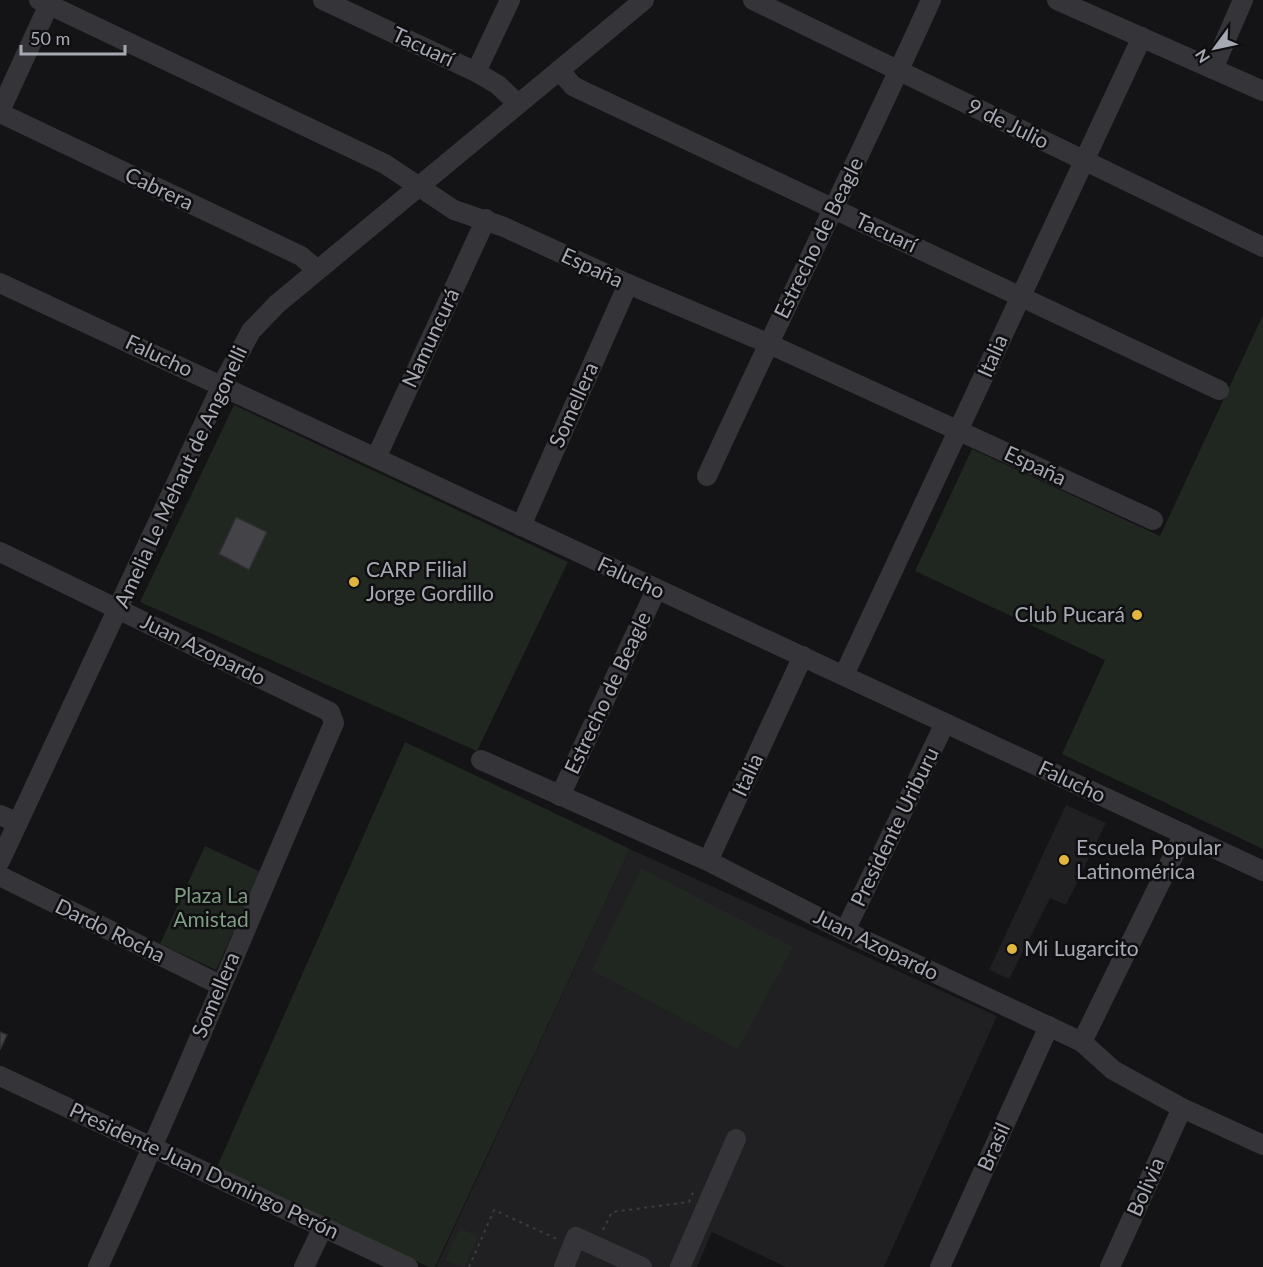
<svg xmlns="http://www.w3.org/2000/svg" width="1263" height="1267" font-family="Lato,sans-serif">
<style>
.built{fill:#201f22}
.green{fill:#202721}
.building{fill:#434348;stroke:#2e2e31;stroke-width:1.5}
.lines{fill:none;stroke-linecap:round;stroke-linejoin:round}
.path{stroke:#3b3c40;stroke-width:2;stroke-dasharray:3 4.5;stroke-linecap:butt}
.minor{stroke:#353539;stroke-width:20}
.poi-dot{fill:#e1b63f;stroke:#0f0e10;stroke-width:2}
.labels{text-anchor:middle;stroke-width:5;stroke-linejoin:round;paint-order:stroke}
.street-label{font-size:21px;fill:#a6a9b4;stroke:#0f0e10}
.poi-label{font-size:21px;fill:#a6a9b4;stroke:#0f0e10;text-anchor:start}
.park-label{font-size:21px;fill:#7f9d83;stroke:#0f0e10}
</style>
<rect width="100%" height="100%" fill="#141315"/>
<!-- built -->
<g class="built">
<polygon points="1066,805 1106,823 1066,905 1050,898 1009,979 989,970"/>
<polygon points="630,849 997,1016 884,1267 786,1267 712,1232 697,1267 436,1267"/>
</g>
<!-- green -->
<g class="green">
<polygon points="1263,315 1263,849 1062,754 1105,660 915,571 972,449 1160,536"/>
<polygon points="234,405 568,562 477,751 140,602"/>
<polygon points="405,742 630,849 435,1267 429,1267 216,1169"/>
<polygon points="205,846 261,872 216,970 160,944"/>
<polygon points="641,868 793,947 738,1049 592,970"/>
<polygon points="460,1228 478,1237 464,1267 445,1260"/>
</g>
<!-- building -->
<g class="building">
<polygon points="236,517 267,532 249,570 219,554"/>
<polygon points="0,1032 7,1035 0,1050"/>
</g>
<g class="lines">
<!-- path -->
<g class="path">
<polyline points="603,1230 612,1212 689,1202 694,1190"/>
<polyline points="469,1267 494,1210 557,1239"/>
</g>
<!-- minor -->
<g class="minor">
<polyline points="39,0 385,164 454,210 504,227 628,284 767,343 1153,520"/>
<polyline points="323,0 476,72 498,85 517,103"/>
<polyline points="753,0 1263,247"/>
<polyline points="1057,0 1263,91"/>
<polyline points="1213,69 1243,0"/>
<polyline points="559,70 573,86 583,91 1219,390"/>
<polyline points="476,72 510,0"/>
<polyline points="0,111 51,0"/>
<polyline points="0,113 301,256 316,269"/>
<polyline points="0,283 1263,871"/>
<polyline points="376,458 486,219"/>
<path d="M 707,476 C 780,316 859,160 931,0"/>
<polyline points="521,526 628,284"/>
<path d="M 0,552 L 330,712 L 334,723 C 255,904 181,1088 98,1267"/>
<polyline points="844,675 1142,37"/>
<polyline points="481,760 708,861 845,931 1082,1042 1113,1070 1182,1108 1263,1145"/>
<polyline points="560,796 656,590"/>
<polyline points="0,815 18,823"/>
<polyline points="0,861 222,385 251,331 277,304 644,0"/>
<polyline points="708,861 803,656"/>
<polyline points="0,876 220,985"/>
<polyline points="845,931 945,723"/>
<polyline points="1082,1042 1184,834"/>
<polyline points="0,1076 408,1267"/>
<polyline points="304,1267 323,1227"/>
<polyline points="564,1267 576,1237 642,1267"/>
<polyline points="680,1267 736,1139"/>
<polyline points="940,1267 1049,1026"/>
<polyline points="1110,1267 1182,1108"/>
</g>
</g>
<!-- markers -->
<g class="poi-dot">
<circle cx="354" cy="582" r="6"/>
<circle cx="1137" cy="615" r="6"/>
<circle cx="1064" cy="860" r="6"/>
<circle cx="1012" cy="949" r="6"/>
</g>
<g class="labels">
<!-- street labels -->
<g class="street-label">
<text transform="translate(423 47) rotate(25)" y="7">Tacuarí</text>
<text transform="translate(1008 124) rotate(26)" y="7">9 de Julio</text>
<text transform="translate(159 189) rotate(25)" y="7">Cabrera</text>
<text transform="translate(886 233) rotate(25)" y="7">Tacuarí</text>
<text transform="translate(819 238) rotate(-64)" y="7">Estrecho de Beagle</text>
<text transform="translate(592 268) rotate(25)" y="7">España</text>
<text transform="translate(431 338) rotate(-65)" y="7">Namuncurá</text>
<text transform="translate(159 356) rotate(25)" y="7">Falucho</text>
<text transform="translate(993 356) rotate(-66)" y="7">Italia</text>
<text transform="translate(574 405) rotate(-66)" y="7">Somellera</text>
<text transform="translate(1035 466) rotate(25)" y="7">España</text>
<text transform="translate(181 477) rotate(-65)" y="7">Amelia Le Mehaut de Angonelli</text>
<text transform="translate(631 578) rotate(25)" y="7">Falucho</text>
<text transform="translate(203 650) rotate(26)" y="7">Juan Azopardo</text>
<text transform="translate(608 693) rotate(-65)" y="7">Estrecho de Beagle</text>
<text transform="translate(748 775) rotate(-65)" y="7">Italia</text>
<text transform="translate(1072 782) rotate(25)" y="7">Falucho</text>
<text transform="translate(895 827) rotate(-64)" y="7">Presidente Uriburu</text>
<text transform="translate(110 931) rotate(26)" y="7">Dardo Rocha</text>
<text transform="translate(876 945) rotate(26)" y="7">Juan Azopardo</text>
<text transform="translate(216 995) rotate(-67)" y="7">Somellera</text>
<text transform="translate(994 1147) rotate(-66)" y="7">Brasil</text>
<text transform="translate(204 1171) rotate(25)" y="7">Presidente Juan Domingo Perón</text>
<text transform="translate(1146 1187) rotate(-66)" y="7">Bolivia</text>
</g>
<!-- poi labels -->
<g class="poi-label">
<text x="366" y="577">CARP Filial<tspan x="366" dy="24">Jorge Gordillo</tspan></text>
<text x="1125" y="622" text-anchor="end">Club Pucará</text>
<text x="1076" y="855">Escuela Popular<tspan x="1076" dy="24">Latinomérica</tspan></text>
<text x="1024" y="956">Mi Lugarcito</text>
</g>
<!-- park labels -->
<g class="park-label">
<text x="211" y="903">Plaza La<tspan x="211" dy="24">Amistad</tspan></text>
</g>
</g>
<!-- north arrow -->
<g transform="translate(1215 48) rotate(237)" stroke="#0f0e10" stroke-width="4.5" paint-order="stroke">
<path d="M0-4.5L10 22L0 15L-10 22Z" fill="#a6a9b4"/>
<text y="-9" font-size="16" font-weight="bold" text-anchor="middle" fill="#a6a9b4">N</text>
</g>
<!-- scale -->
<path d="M21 45v9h104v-9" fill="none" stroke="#a6a9b4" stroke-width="3"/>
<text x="30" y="45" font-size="18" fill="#a6a9b4" stroke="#0f0e10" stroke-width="4.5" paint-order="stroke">50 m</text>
</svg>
